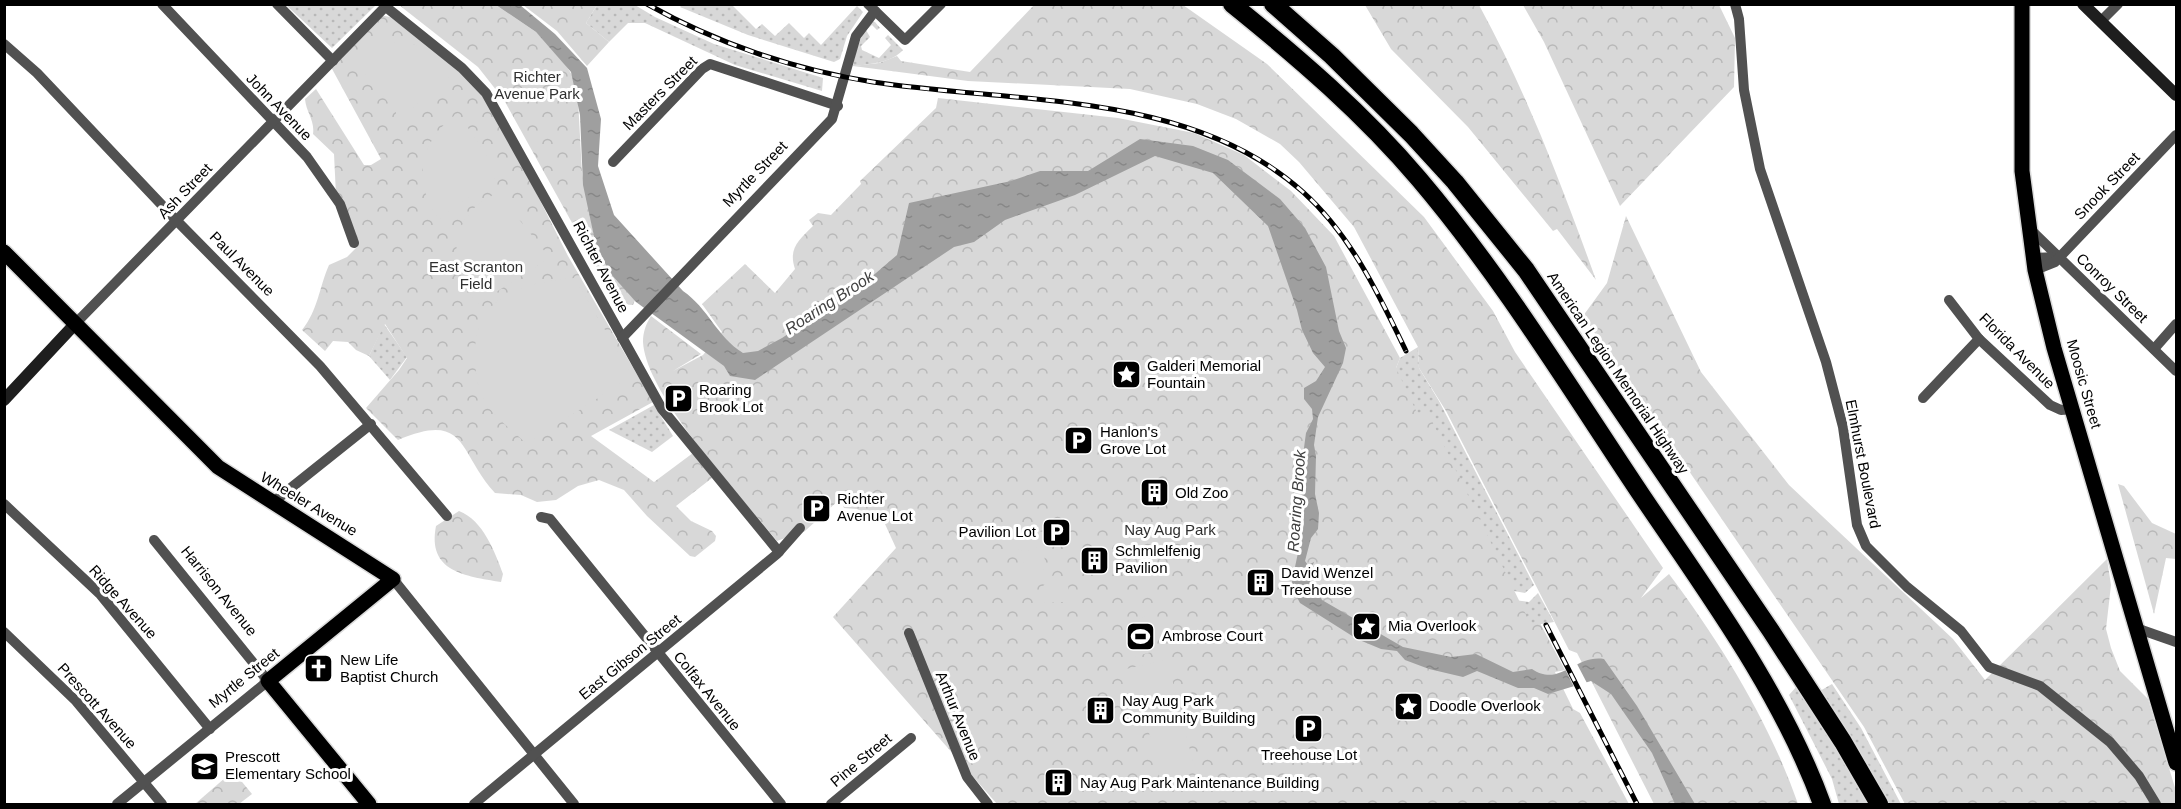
<svg xmlns="http://www.w3.org/2000/svg" width="2181" height="809" font-family="Helvetica,sans-serif">
<style>
.grass{fill:url(#grass-dots)}
.forest{fill:url(#forest-crowns)}
.garden{fill:#d8d8d8}
.water{fill:url(#water-ripples)}
.pier{fill:#fff}
.lines{fill:none;stroke-linecap:round;stroke-linejoin:round}
.primary-casing{stroke:#dbdbdb;stroke-width:18}
.highway-casing{stroke:#dbdbdb;stroke-width:21}
.street{stroke:#515151;stroke-width:10}
.secondary{stroke:#1e1e1e;stroke-width:12}
.primary{stroke:#000;stroke-width:15}
.highway{stroke:#000;stroke-width:18}
.rail-casing{stroke:#000;stroke-width:5}
.rail{stroke:#fff;stroke-width:3;stroke-dasharray:9;stroke-linecap:butt}
.labels{text-anchor:middle;stroke-width:6;stroke-linejoin:round;paint-order:stroke}
.park-label{font-size:15px;fill:#2f2f2f;stroke:#fff}
.street-label{font-size:15px;fill:#000;stroke:#fff}
.poi-label{font-size:15px;fill:#000;stroke:#fff;text-anchor:start}
.water-label{font-size:16px;font-style:italic;fill:#404040;stroke:#fff}
</style>
<defs>
<pattern id="grass-dots" width="8" height="8" patternUnits="userSpaceOnUse" patternTransform="scale(1.5)"><rect width="8" height="8" fill="#d8d8d8"/><path d="M2 2h.1M6 6h.1" fill="none" stroke="#b8b8b8" stroke-width="1.8" stroke-linecap="round"/></pattern>
<pattern id="forest-crowns" width="20" height="18" patternUnits="userSpaceOnUse" patternTransform="scale(1.5)"><rect width="20" height="18" fill="#d8d8d8"/><path d="M2 6a3 3 0 1 1 6 0M12 15a3 3 0 1 1 6 0" fill="none" stroke="#b8b8b8"/></pattern>
<pattern id="water-ripples" width="26" height="14" patternUnits="userSpaceOnUse" patternTransform="scale(1.5)"><rect width="26" height="14" fill="#9f9f9f"/><path d="M2 4q2-2 4 0t4 0M15 11q2-2 4 0t4 0" fill="none" stroke="#878787"/></pattern>
</defs>
<rect width="100%" height="100%" fill="#fff"/>
<!-- grass -->
<g class="grass">
<polygon points="286,5 376,5 332,48"/>
<polygon points="597,5 635,5 655,17 714,44 823,78 822,91 735,65 645,23 628,23 609,42 586,23"/>
<polygon points="682,5 732,5 756,29 762,24 775,36 789,23 804,38 809,33 821,45 857,6 863,12 847,36 840,59 834,62 748,35 680,7"/>
<path d="M 871,21 L 875,22 L 880,28 L 877,30 L 872,25 L 866,30 L 870,37 L 861,46 L 862,50 L 879,58 L 891,45 L 885,38 L 888,35 L 903,50 C 891,63 871,64 853,66 C 856,48 861,36 871,21 Z"/>
<polygon points="384,324 407,357 390,380 369,356"/>
<polygon points="1418,347 1419,368 1439,401 1534,585 1525,593 1514,591 1514,600 1529,602 1538,593 1554,622 1522,627 1394,373 1400,358"/>
<polygon points="654,405 673,436 652,452 609,430"/>
<polygon points="1832,684 1861,728 1901,804 1839,804 1832,779 1789,695 1797,686 1806,699"/>
</g>
<!-- forest -->
<g class="forest">
<path d="M 1035,4 L 1183,5 L 1267,64 L 1424,217 L 1493,311 L 1515,352 L 1663,568 L 1641,598 L 1669,574 C 1722,645 1769,721 1798,804 L 1654,804 L 1577,653 L 1569,650 L 1446,411 L 1419,368 L 1418,347 L 1354,227 L 1299,162 L 1280,144 L 1236,119 L 1197,104 L 1130,89 L 968,81 L 853,66 L 879,63 L 897,56 L 901,61 L 970,72 Z"/>
<polygon points="399,5 496,5 536,32 560,56 572,75 578,100 582,173 595,240 609,272 635,300 633,305 621,304 612,295 504,100 478,67"/>
<polygon points="523,5 597,5 586,23 609,42 587,66 557,31"/>
<path d="M 1365,5 L 1479,5 C 1527,93 1562,186 1596,280 L 1557,229 L 1553,231 L 1468,127 L 1391,49 Z"/>
<polygon points="1523,5 1719,5 1735,38 1734,87 1620,206 1544,42"/>
<path d="M 380,15 L 390,17 L 456,64 L 491,103 L 568,256 L 653,402 L 591,436 L 654,482 L 693,453 L 712,478 L 676,506 L 691,521 L 712,531 L 716,536 L 715,541 L 695,557 L 690,556 L 647,516 L 624,490 L 599,480 L 578,486 L 556,500 L 537,502 L 521,495 L 495,493 C 458,453 468,410 398,440 L 366,408 L 399,370 L 407,358 L 385,324 L 369,356 L 356,350 L 348,342 L 333,341 L 325,351 L 302,330 C 318,310 319,288 329,265 L 347,257 L 358,246 L 336,195 L 334,154 L 313,134 C 315,120 306,112 305,99 L 316,89 L 364,165 L 371,165 L 381,159 L 331,67 Z"/>
<path d="M 938,98 L 1118,118 L 1194,133 L 1244,155 L 1291,191 L 1334,236 L 1400,358 L 1396,368 L 1419,417 L 1428,413 L 1531,625 L 1540,623 L 1565,670 L 1555,672 L 1573,709 L 1580,713 L 1629,804 L 997,804 L 833,617 L 896,548 L 885,524 L 857,509 L 844,508 L 840,499 L 805,531 L 777,541 C 741,496 646,396 643,342 C 643,332 646,324 651,316 L 701,354 L 673,371 L 703,355 L 722,332 L 702,304 L 745,264 L 775,293 L 795,269 C 788,248 799,240 813,226 L 809,220 L 818,213 L 831,215 L 861,184 L 860,181 L 936,108 Z"/>
<polygon points="1626,216 1701,372 1789,485 1953,639 1985,680 2107,559 2111,585 2106,629 2111,648 2120,671 2148,699 2176,791 2176,804 1905,804 1864,727 1583,316 1607,283"/>
<polygon points="2118,484 2124,486 2152,523 2176,534 2176,559 2166,558 2154,614"/>
<path d="M 459,511 C 483,520 495,552 503,574 L 501,582 C 465,576 427,572 436,526 Z"/>
<polygon points="233,771 252,794 239,804 195,804"/>
</g>
<!-- garden -->
<g class="garden">
<polygon points="404,41 437,52 456,71 406,114 404,120 396,119 396,112 353,59 376,44"/>
<path d="M 458,113 L 497,171 L 504,173 L 503,179 L 496,178 L 439,219 C 411,182 420,139 458,113 Z"/>
<path d="M 498,193 L 546,253 L 545,261 L 477,304 C 445,267 449,212 498,193 Z"/>
<path d="M 574,278 L 629,370 L 629,378 L 527,444 C 514,432 497,419 487,405 C 478,392 476,376 475,361 C 472,296 520,283 574,278 Z"/>
<path d="M 1014,514 L 1019,524 L 1042,532 L 1043,540 C 1034,553 1025,553 1012,547 L 1006,515 Z"/>
<path d="M 1037,551 L 1044,556 C 1048,568 1039,585 1025,582 L 1018,570 L 1026,558 Z"/>
<polygon points="1054,575 1068,586 1069,591 1063,602 1044,603 1036,597 1036,593"/>
<polygon points="1148,616 1159,650 1133,657 1124,623"/>
<polygon points="1167,659 1195,770 1160,779 1147,724 1136,726 1122,670"/>
</g>
<!-- water -->
<path class="water" d="M 496,5 L 520,5 L 555,34 L 587,68 L 601,119 L 598,166 L 614,215 L 683,291 C 708,308 717,337 743,353 L 758,351 L 782,338 L 862,285 L 897,255 L 909,203 L 1011,181 L 1040,171 L 1088,171 L 1140,139 L 1193,146 L 1228,160 L 1280,199 L 1305,228 L 1326,267 L 1339,331 L 1346,348 L 1343,363 L 1318,417 L 1314,445 L 1316,456 L 1315,494 L 1319,513 L 1318,529 L 1311,538 L 1305,561 L 1308,565 L 1314,562 L 1312,567 L 1315,585 L 1322,600 L 1403,647 L 1451,657 L 1476,654 L 1513,672 L 1532,669 C 1560,688 1575,654 1604,659 L 1637,706 L 1695,804 L 1675,804 L 1652,753 L 1611,694 L 1591,681 L 1548,694 L 1534,688 L 1518,688 L 1477,671 L 1463,677 L 1429,669 L 1405,660 L 1397,651 L 1381,649 L 1357,639 L 1300,603 L 1291,586 L 1304,524 L 1303,499 L 1293,459 L 1303,455 L 1306,433 L 1313,419 L 1312,409 L 1304,399 L 1304,388 L 1316,381 L 1325,367 L 1313,353 L 1302,330 L 1297,310 L 1268,226 L 1213,173 L 1155,156 L 1075,195 L 1005,220 L 974,242 L 954,247 L 755,380 L 730,376 L 724,366 L 636,302 L 609,272 L 595,241 L 583,185 L 580,115 L 571,72 L 536,32 Z"/>
<!-- pier -->
<polygon class="pier" points="1576,662 1588,685 1575,689 1564,667"/>
<g class="lines">
<defs>
<g id="primary">
<polyline points="2022,4 2022,171 2035,270 2054,348 2176,763"/>
<polyline points="4,252 218,467 393,579 268,681 369,804"/>
</g>
<g id="highway">
<path d="M 1232,4 C 1299,58 1364,114 1419,179 C 1503,278 1571,390 1642,496 C 1709,595 1781,692 1822,804"/>
<polyline points="1273,4 1332,56 1411,134 1455,182 1526,270 1771,631 1843,742 1879,804"/>
</g>
</defs>
<!-- primary casing -->
<use href="#primary" class="primary-casing"/>
<!-- highway casing -->
<use href="#highway" class="highway-casing"/>
<!-- street -->
<g class="street">
<polyline points="162,4 307,157 340,204 354,243"/>
<polyline points="277,4 333,61"/>
<polyline points="868,4 905,40 941,4"/>
<polyline points="1735,4 1739,19 1744,90 1760,169 1826,362 1843,427 1857,525 1866,546 1907,587 1961,631 1989,667 2040,686 2110,742 2139,776 2156,804"/>
<polyline points="386,7 462,68 486,93 662,409 779,552"/>
<polyline points="2101,21 2118,4"/>
<polyline points="4,44 37,73 177,221 320,366 447,516"/>
<polyline points="613,162 702,69 710,64 838,106"/>
<polyline points="2030,229 2176,371"/>
<polyline points="2032,258 2059,257"/>
<polyline points="2035,270 2055,262 2176,135"/>
<polyline points="1949,300 1979,339 2050,405 2061,410 2073,409"/>
<polyline points="75,324 388,4"/>
<polyline points="622,338 832,119 856,36 875,11"/>
<polyline points="2154,349 2176,324"/>
<polyline points="1923,398 1979,339"/>
<polyline points="272,503 371,424"/>
<polyline points="4,504 100,594 210,729"/>
<polyline points="541,517 550,519 781,804"/>
<polyline points="393,579 574,804"/>
<polyline points="2136,628 2176,642"/>
<polyline points="4,632 76,701 162,804"/>
<polyline points="909,633 967,777 988,804"/>
<polyline points="117,804 268,681 154,540"/>
<polyline points="474,804 777,554 800,528"/>
<polyline points="831,804 911,738"/>
</g>
<!-- secondary -->
<g class="secondary">
<polyline points="2083,4 2176,95"/>
<polyline points="4,400 75,324"/>
</g>
<!-- primary -->
<use href="#primary" class="primary"/>
<!-- highway -->
<use href="#highway" class="highway"/>
<defs>
<g id="rail">
<path d="M 647,4 C 716,43 795,70 873,82 C 1016,104 1189,90 1303,192 C 1351,235 1379,295 1406,351"/>
<polyline points="1546,625 1637,804"/>
</g>
</defs>
<!-- rail casing -->
<use href="#rail" class="rail-casing"/>
<!-- rail -->
<use href="#rail" class="rail"/>
</g>
<!-- icons -->
<defs>
<symbol id="sight-square" viewBox="-11 -11 22 22"><rect x="-9" y="-9" width="18" height="18" rx="4" fill="#000" stroke="#fff"/><path d="M0-6L1.8-2.2L6-1.7L2.9 1.2L3.7 5.4L0 3.3L-3.7 5.4L-2.9 1.2L-6-1.7L-1.8-2.2Z" fill="#fff"/></symbol>
<symbol id="parking-square" viewBox="-11 -11 22 22"><rect x="-9" y="-9" width="18" height="18" rx="4" fill="#000" stroke="#fff"/><path d="M-3.5-5.5H1a3.5 3.5 0 0 1 0 7H-1V5.5H-3.5ZM-1-3.4V-.6H.8a1.4 1.4 0 0 0 0-2.8Z" fill="#fff"/></symbol>
<symbol id="building-square" viewBox="-11 -11 22 22"><rect x="-9" y="-9" width="18" height="18" rx="4" fill="#000" stroke="#fff"/><path d="M-4-6H4V6H1V3H-1V6H-4ZM-2.5-4.3h1.7v1.8h-1.7ZM.8-4.3h1.7v1.8H.8ZM-2.5-1h1.7V.8h-1.7ZM.8-1h1.7V.8H.8Z" fill="#fff"/></symbol>
<symbol id="stadium-square" viewBox="-11 -11 22 22"><rect x="-9" y="-9" width="18" height="18" rx="4" fill="#000" stroke="#fff"/><path d="M0-5a6.5 5 0 1 0 0 10a6.5 5 0 1 0 0-10ZM-3.5-1.8h7v3.6h-7Z" fill="#fff"/></symbol>
<symbol id="church-square" viewBox="-11 -11 22 22"><rect x="-9" y="-9" width="18" height="18" rx="4" fill="#000" stroke="#fff"/><path d="M-1.2-6h2.4v3.5h3.3v2.4h-3.3V6h-2.4V-.1h-3.3v-2.4h3.3Z" fill="#fff"/></symbol>
<symbol id="school-square" viewBox="-11 -11 22 22"><rect x="-9" y="-9" width="18" height="18" rx="4" fill="#000" stroke="#fff"/><path d="M0-5L7-2L0 1L-7-2ZM-4 1L0 2.5L4 1V4Q0 6-4 4Z" fill="#fff"/></symbol>
</defs>
<g fill-rule="evenodd">
<use href="#sight-square" x="1110" y="358" width="33" height="33"/>
<use href="#parking-square" x="662" y="382" width="33" height="33"/>
<use href="#parking-square" x="1062" y="424" width="33" height="33"/>
<use href="#building-square" x="1138" y="476" width="33" height="33"/>
<use href="#parking-square" x="800" y="492" width="33" height="33"/>
<use href="#parking-square" x="1040" y="516" width="33" height="33"/>
<use href="#building-square" x="1078" y="544" width="33" height="33"/>
<use href="#building-square" x="1244" y="566" width="33" height="33"/>
<use href="#sight-square" x="1350" y="610" width="33" height="33"/>
<use href="#stadium-square" x="1124" y="620" width="33" height="33"/>
<use href="#church-square" x="302" y="652" width="33" height="33"/>
<use href="#sight-square" x="1392" y="690" width="33" height="33"/>
<use href="#building-square" x="1084" y="694" width="33" height="33"/>
<use href="#parking-square" x="1292" y="712" width="33" height="33"/>
<use href="#school-square" x="188" y="750" width="33" height="33"/>
<use href="#building-square" x="1042" y="766" width="33" height="33"/>
</g>
<g class="labels">
<!-- park labels -->
<g class="park-label">
<text x="537" y="82">Richter<tspan x="537" dy="17">Avenue Park</tspan></text>
<text x="476" y="272">East Scranton<tspan x="476" dy="17">Field</tspan></text>
<text x="1170" y="535">Nay Aug Park</text>
</g>
<!-- street labels -->
<g class="street-label">
<text transform="translate(660 93) rotate(-45)" y="5">Masters Street</text>
<text transform="translate(279 107) rotate(46)" y="5">John Avenue</text>
<text transform="translate(755 174) rotate(-46)" y="5">Myrtle Street</text>
<text transform="translate(2107 186) rotate(-46)" y="5">Snook Street</text>
<text transform="translate(185 191) rotate(-46)" y="5">Ash Street</text>
<text transform="translate(242 264) rotate(45)" y="5">Paul Avenue</text>
<text transform="translate(601 267) rotate(62)" y="5">Richter Avenue</text>
<text transform="translate(2112 288) rotate(44)" y="5">Conroy Street</text>
<text transform="translate(2017 351) rotate(45)" y="5">Florida Avenue</text>
<text transform="translate(1618 373) rotate(56)" y="5">American Legion Memorial Highway</text>
<text transform="translate(2084 384) rotate(74)" y="5">Moosic Street</text>
<text transform="translate(1863 464) rotate(79)" y="5">Elmhurst Boulevard</text>
<text transform="translate(309 504) rotate(31)" y="5">Wheeler Avenue</text>
<text transform="translate(219 591) rotate(51)" y="5">Harrison Avenue</text>
<text transform="translate(123 602) rotate(48)" y="5">Ridge Avenue</text>
<text transform="translate(630 657) rotate(-39)" y="5">East Gibson Street</text>
<text transform="translate(244 678) rotate(-39)" y="5">Myrtle Street</text>
<text transform="translate(707 691) rotate(51)" y="5">Colfax Avenue</text>
<text transform="translate(97 706) rotate(48)" y="5">Prescott Avenue</text>
<text transform="translate(958 716) rotate(68)" y="5">Arthur Avenue</text>
<text transform="translate(861 760) rotate(-40)" y="5">Pine Street</text>
</g>
<!-- poi labels -->
<g class="poi-label">
<text x="1147" y="371">Galderi Memorial<tspan x="1147" dy="17">Fountain</tspan></text>
<text x="699" y="395">Roaring<tspan x="699" dy="17">Brook Lot</tspan></text>
<text x="1100" y="437">Hanlon's<tspan x="1100" dy="17">Grove Lot</tspan></text>
<text x="1175" y="498">Old Zoo</text>
<text x="837" y="504">Richter<tspan x="837" dy="17">Avenue Lot</tspan></text>
<text x="1036" y="537" text-anchor="end">Pavilion Lot</text>
<text x="1115" y="556">Schmlelfenig<tspan x="1115" dy="17">Pavilion</tspan></text>
<text x="1281" y="578">David Wenzel<tspan x="1281" dy="17">Treehouse</tspan></text>
<text x="1388" y="631">Mia Overlook</text>
<text x="1162" y="641">Ambrose Court</text>
<text x="340" y="665">New Life<tspan x="340" dy="17">Baptist Church</tspan></text>
<text x="1122" y="706">Nay Aug Park<tspan x="1122" dy="17">Community Building</tspan></text>
<text x="1429" y="711">Doodle Overlook</text>
<text x="1309" y="760" text-anchor="middle">Treehouse Lot</text>
<text x="225" y="762">Prescott<tspan x="225" dy="17">Elementary School</tspan></text>
<text x="1080" y="788">Nay Aug Park Maintenance Building</text>
</g>
<!-- water labels -->
<g class="water-label">
<text transform="translate(829 302) rotate(-33)" y="6">Roaring Brook</text>
<text transform="translate(1296 501) rotate(-86)" y="6">Roaring Brook</text>
</g>
</g>
<!-- border -->
<rect width="2181" height="809" fill="none" stroke="#000000" stroke-width="12"/>
</svg>
